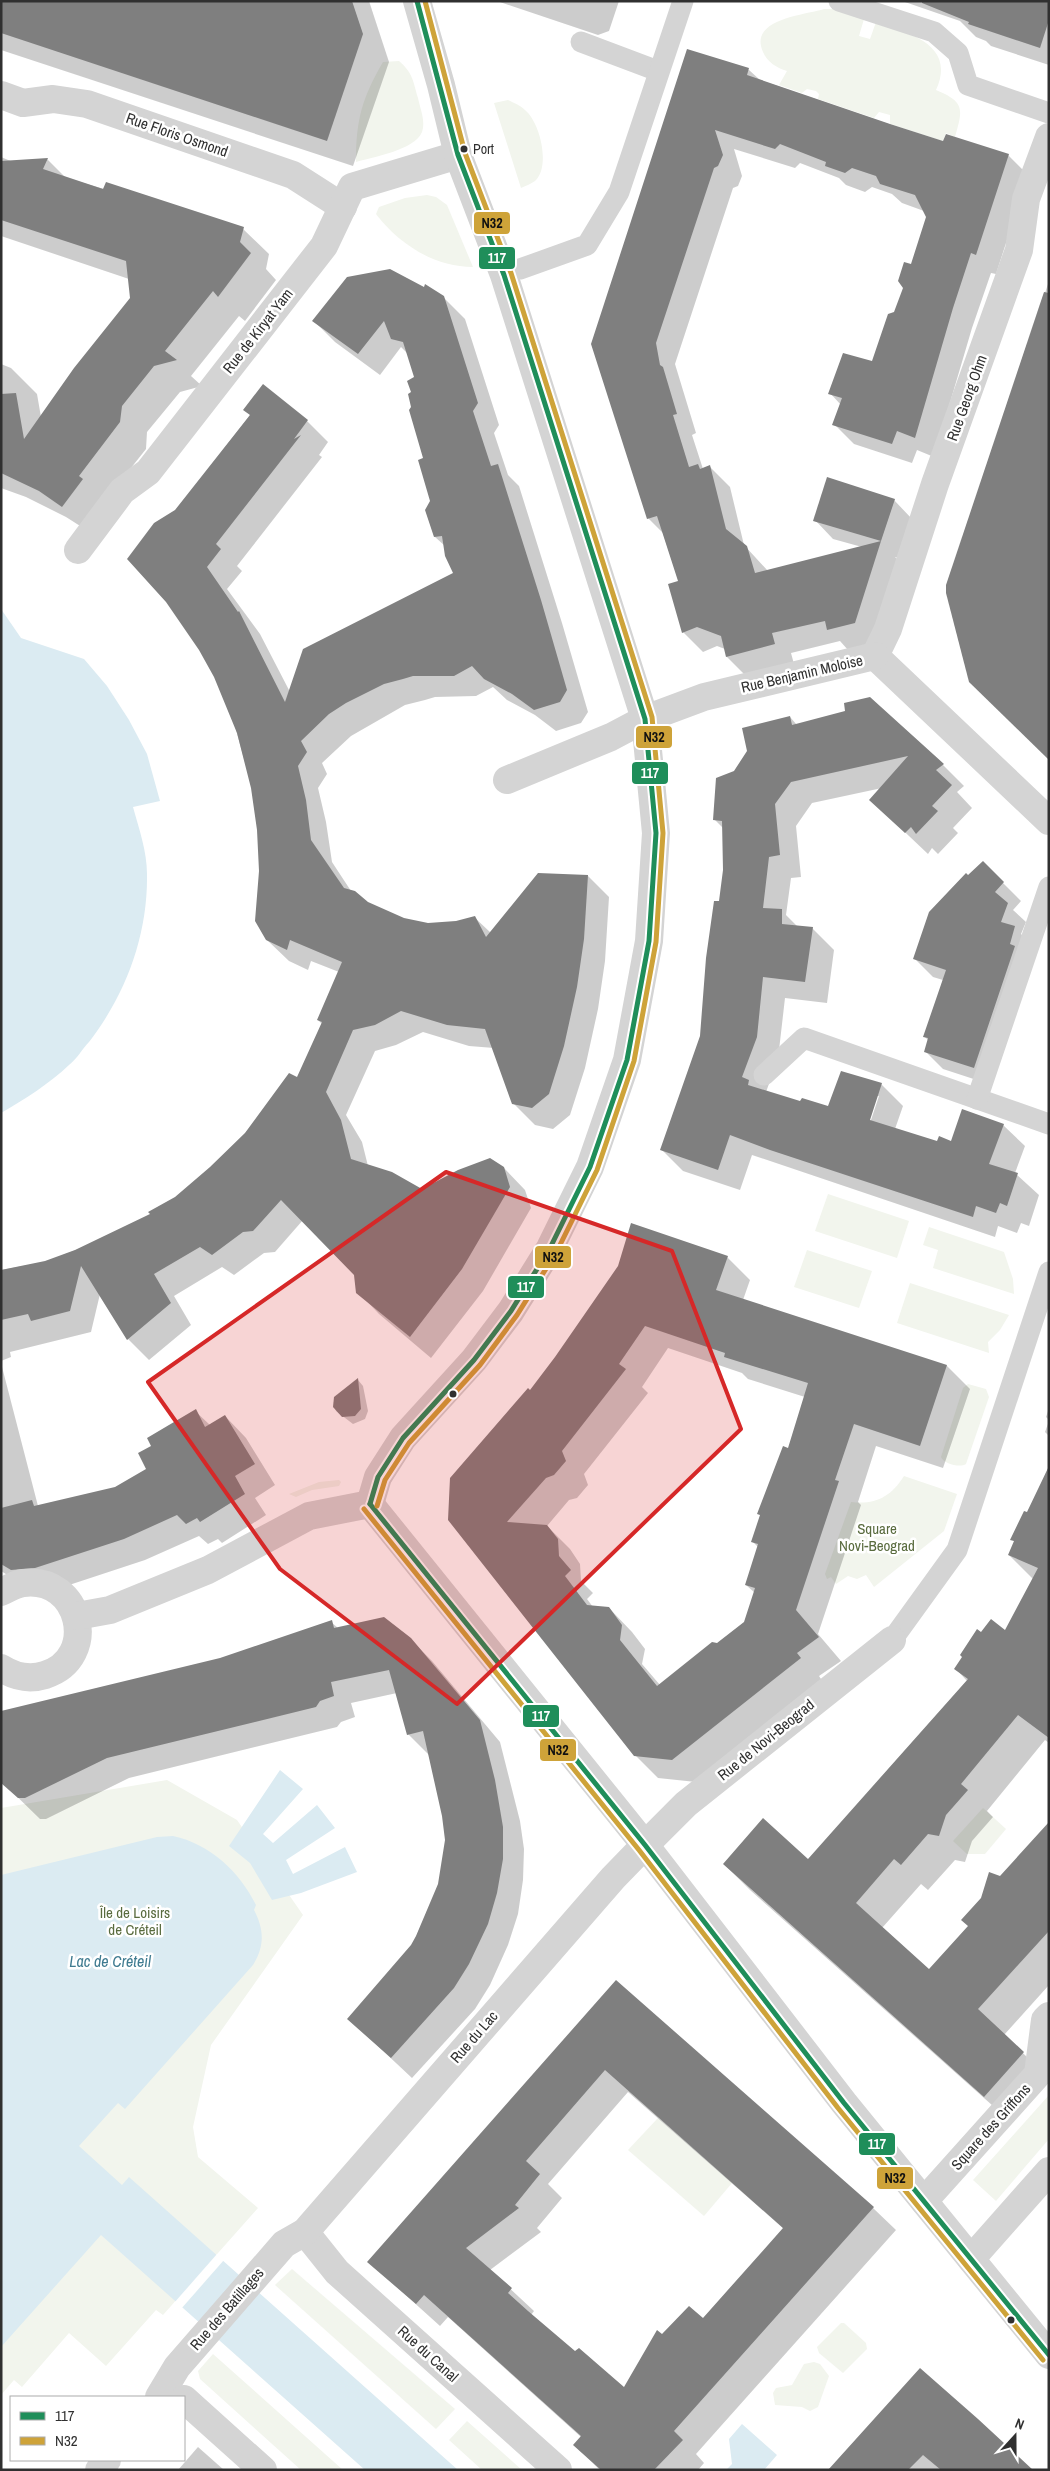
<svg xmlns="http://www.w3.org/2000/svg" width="1050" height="2471" font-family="'Archivo Narrow',sans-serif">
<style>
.green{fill:#f2f5ed}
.water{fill:#dbebf2}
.pier{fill:#fff}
.shadow{fill:#0003;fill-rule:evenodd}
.building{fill:#7f7f7f;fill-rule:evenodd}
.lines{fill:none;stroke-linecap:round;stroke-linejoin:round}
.pedestrian{stroke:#d4d4d4;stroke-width:21}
.minor{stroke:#d4d4d4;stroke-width:28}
.bus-1-casing{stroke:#fff;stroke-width:9}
.bus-2-casing{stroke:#fff;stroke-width:9}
.bus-1{stroke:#1f8e5a;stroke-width:5}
.bus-2{stroke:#cea339;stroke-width:5}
.marked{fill:#d62828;fill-opacity:0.2;stroke:#d62828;stroke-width:4;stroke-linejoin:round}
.bus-dot{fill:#303030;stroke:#fff;stroke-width:2}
.labels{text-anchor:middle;stroke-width:5;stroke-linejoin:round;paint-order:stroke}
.bus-label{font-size:14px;fill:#303030;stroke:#fff;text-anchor:start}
.street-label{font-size:15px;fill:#303030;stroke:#fff}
.park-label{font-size:15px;fill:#596b3e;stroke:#fff}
.water-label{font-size:16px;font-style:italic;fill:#3f7b90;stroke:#fff}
.line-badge{stroke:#fff;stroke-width:2}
.badge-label{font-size:14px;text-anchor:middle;font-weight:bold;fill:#fff}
.pale-badge-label{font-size:14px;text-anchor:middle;font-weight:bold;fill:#111}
</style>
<rect width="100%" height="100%" fill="#fff"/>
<!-- green -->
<g class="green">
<path d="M 824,9 L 835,9 L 864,19 L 859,36 L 870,39 L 876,22 C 908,33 957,44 936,90 C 965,102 963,109 955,137 L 946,133 L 943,141 L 890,124 L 890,115 L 879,112 L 874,118 L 818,99 L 819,94 L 816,91 L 807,89 L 802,93 L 779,85 L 787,71 C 777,68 767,62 763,52 C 748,19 805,15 824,9 Z"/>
<path d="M 399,61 C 413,73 413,81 418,98 C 420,108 426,122 422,132 C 415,150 373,157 356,162 C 356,120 362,98 383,62 Z"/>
<path d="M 508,100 C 514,103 520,105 525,110 C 540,122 551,167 535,181 C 531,184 525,186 521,188 L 494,103 Z"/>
<path d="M 427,195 L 436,197 L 447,205 L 473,267 C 434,267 399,244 376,214 L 379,207 L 405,198 Z"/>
<polygon points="828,1194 909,1221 897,1258 815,1231"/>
<polygon points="929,1227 1004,1252 1013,1279 1014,1294 933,1268 938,1250 923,1245"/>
<polygon points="807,1250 872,1271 859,1308 794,1287"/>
<polygon points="910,1283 1009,1315 1000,1330 988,1342 989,1353 897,1323"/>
<path d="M 968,1384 L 986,1389 L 989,1397 L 966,1464 C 960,1468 944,1464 941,1457 L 963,1388 Z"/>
<path d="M 904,1476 L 957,1494 L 944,1531 L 874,1587 L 866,1575 L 857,1579 L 848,1576 L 836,1584 L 831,1577 L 827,1579 L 825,1574 L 851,1502 C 875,1505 891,1497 904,1476 Z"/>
<polygon points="339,1480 341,1482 339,1486 312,1490 296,1497 289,1494 319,1482"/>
<polygon points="167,1780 237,1820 303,1915 211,2045 193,2127 198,2157 258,2208 163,2315 156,2310 106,2366 69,2333 22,2387 14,2380 1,2395 1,1808"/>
<polygon points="983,1808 1006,1829 985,1854 967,1854 953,1841"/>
<polygon points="1049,2095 1049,2139 996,2201 973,2180"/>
<polygon points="658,2118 732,2183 704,2216 628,2150"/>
<polygon points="292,2269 455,2409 436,2429 275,2285"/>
<polygon points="841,2323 844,2323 866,2343 867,2349 843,2373 819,2353 817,2347"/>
<polygon points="213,2354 343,2470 301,2470 200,2379 198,2371"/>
<polygon points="814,2362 820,2364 829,2376 818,2407 810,2411 802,2407 775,2405 773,2393 776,2388 792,2385 804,2364"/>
<polygon points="467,2421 522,2470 482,2470 449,2440"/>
</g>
<!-- water -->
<g class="water">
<path d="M 1,609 L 21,638 L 84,659 L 107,686 L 129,720 L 147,754 L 160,801 L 133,807 C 139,829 147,851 147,874 C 148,935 126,994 89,1042 C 82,1049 77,1059 69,1065 C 49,1084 25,1099 1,1113 Z"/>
<polygon points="280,1770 303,1789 263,1834 273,1843 317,1805 335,1828 286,1860 293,1874 345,1847 357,1872 301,1893 272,1900 250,1863 229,1846"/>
<path d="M 173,1836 C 210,1844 239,1871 256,1905 L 254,1910 C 264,1929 265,1946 253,1965 L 125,2109 L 118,2103 L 79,2146 L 122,2185 L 129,2177 L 458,2470 L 365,2470 L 101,2235 L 1,2347 L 1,1875 L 157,1837 Z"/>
<polygon points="742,2424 777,2455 764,2470 726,2470 732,2464 729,2439"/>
</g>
<!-- pier -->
<polygon class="pier" points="217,2254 224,2260 181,2309 174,2303"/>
<!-- shadow -->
<g class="shadow">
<polygon points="1,1 369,1 389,62 353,166 1,50"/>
<polygon points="619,1 609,31 598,35 497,1"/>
<polygon points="902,1 1049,1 1049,65 991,46 986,41 976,37 960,21"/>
<polygon points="688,50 749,70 760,80 944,143 1008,155 1028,175 996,274 991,273 972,328 934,457 917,450 912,463 854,444 834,424 841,405 830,393 872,363 895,313 912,266 927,217 924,211 902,203 892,194 872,187 865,192 846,185 839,178 800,163 795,168 734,149 742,176 738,186 733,188 675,364 696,433 692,435 703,469 710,467 730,487 744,545 768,571 862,547 833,539 815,520 894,500 912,519 900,558 895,557 900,562 874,642 848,650 840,641 791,653 794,664 747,677 727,657 725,649 717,646 703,652 683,632 679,582 663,533 648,518 592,344"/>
<polygon points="1,157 13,162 47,159 66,178 243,229 269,254 266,269 276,280 245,321 239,316 191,376 202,386 180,392 147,432 146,449 104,502 88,531 66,517 26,497 1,488 1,364 11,368 37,394 41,417 131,299 129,279 1,236"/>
<polygon points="1049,281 1049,759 948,585"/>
<polygon points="443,297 465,319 499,425 494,433 508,475 519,486 562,623 588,712 581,723 556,731 535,715 507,700 493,687 476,696 435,697 425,700 405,705 351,736 322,763 327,774 318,788 326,822 332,862 351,891 367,903 403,919 428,924 456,922 474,917 491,933 588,876 609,897 605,961 598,1009 585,1068 570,1115 553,1129 535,1125 513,1103 494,1048 469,1046 423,1032 396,1045 375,1051 346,1115 362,1142 368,1166 422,1191 504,1168 525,1190 531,1208 483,1291 431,1358 379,1314 358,1292 356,1274 303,1220 275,1252 264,1253 234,1275 222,1267 174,1296 191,1325 149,1360 128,1339 100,1294 91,1332 10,1352 11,1357 1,1361 1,1270 45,1262 107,1238 152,1214 175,1198 211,1168 298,1079 322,1024 318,1020 339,972 311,961 308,970 289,961 267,940 260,871 259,830 252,788 176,511 250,415 263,386 307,421 328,442 319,455 322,457 237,566 242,571 227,589 260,634 290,692 455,574 445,546 435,537 425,459 413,408 416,378 409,355 401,347 380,375 335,342 314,321"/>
<path d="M 790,717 L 797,725 L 943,765 L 964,786 L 957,792 L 972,808 L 953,828 L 958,833 L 938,854 L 932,848 L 928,854 L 871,800 L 882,788 L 812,803 L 796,826 L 801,877 L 791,878 L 786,915 L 798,927 L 812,928 L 834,950 L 827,1003 L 785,998 L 778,1059 L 766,1092 L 801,1103 L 828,1108 L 881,1084 L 903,1106 L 895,1129 L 938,1143 L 952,1143 L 1003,1125 L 1025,1146 L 1015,1173 L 1039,1195 L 1029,1226 L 1021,1223 L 1017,1233 L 998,1226 L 995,1237 L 752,1155 L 740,1190 L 683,1171 L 662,1150 L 701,1036 L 724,870 L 723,828 L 715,820 L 734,772 ZM 876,1096 L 879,1096 L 869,1126 L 866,1125 Z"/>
<polygon points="983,863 1021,901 1013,910 1026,922 1021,934 1033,946 992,1085 943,1069 925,1051 929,1041 925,1037 943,980 933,977 915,959 968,877"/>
<path d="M 727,1257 L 750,1280 L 743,1300 L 947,1366 L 970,1389 L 943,1468 L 876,1446 L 858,1502 L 861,1505 L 818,1634 L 841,1661 L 819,1676 L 823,1682 L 696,1782 L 658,1778 L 635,1755 L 449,1520 L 531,1391 ZM 668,1348 L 742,1373 L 748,1379 L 805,1397 L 789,1449 L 752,1541 L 759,1548 L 746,1585 L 755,1593 L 746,1623 L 660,1685 L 642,1664 L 645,1649 L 632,1632 L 609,1608 L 593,1607 L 587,1599 L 593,1593 L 581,1581 L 580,1564 L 570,1549 L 547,1526 L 569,1500 L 577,1498 L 588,1485 L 584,1474 L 648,1393 L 642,1387 Z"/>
<polygon points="1,1363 38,1506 115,1488 147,1470 152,1447 195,1411 210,1425 225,1416 246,1438 275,1485 255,1498 266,1515 222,1543 218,1539 208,1544 199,1536 145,1560 57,1589 33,1591 1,1571"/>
<polygon points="358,1380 363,1386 368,1411 365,1419 353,1424 336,1411 334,1402"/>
<polygon points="1049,1408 1049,1420 1046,1417"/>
<polygon points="1049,1421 1049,1436 1045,1432"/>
<polygon points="1049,1508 1049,1743 1045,1740 987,1811 993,1817 972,1841 965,1862 955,1860 928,1890 921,1884 882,1928 929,1971 969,1926 1000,1878 1049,1832 1049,1985 1004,2035 1049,2078 1011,2122 750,1890 724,1864 808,1861 967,1681 956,1669 981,1634 1005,1632 1033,1579 1009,1555 1015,1542 1012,1539"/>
<polygon points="331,1622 338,1628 410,1639 432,1661 500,1742 520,1821 524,1849 523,1880 518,1914 508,1945 490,1985 475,2009 412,2078 349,2019 412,1946 439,1884 446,1840 443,1815 429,1755 408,1734 397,1693 351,1703 355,1717 341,1722 337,1727 129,1778 46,1819 40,1819 1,1781 221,1659"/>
<path d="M 616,1981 L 873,2208 L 896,2230 L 696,2454 L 704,2463 L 698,2470 L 600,2470 L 574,2445 L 581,2437 L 448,2317 L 440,2326 L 369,2262 ZM 628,2092 L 784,2229 L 703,2320 L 662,2336 L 624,2389 L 575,2353 L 531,2315 L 534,2311 L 490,2270 L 541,2232 L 537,2228 L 562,2198 L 548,2184 Z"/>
<polygon points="920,2370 1031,2470 829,2470"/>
<polygon points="198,2447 224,2470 178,2470"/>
</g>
<!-- building -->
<g class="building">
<polygon points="1,1 352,1 363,34 327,141 1,33"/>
<polygon points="922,1 1049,1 1049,20 1040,48 968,24 969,22 922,3"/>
<polygon points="687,49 749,68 747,75 890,124 943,141 946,134 1009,154 976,255 971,253 953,308 915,438 897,431 892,444 832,425 842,398 828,394 843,353 872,361 888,314 894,312 903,288 898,281 904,262 911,264 926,217 915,195 880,184 876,176 852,168 845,173 825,166 826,162 780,144 775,149 715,130 723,155 718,166 714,168 656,343 660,365 663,367 677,414 673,415 689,467 698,464 700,469 710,465 726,529 747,546 755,573 881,541 855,623 827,630 825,621 772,633 775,644 726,657 721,636 697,627 682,633 668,584 678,581 657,516 647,519 591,344"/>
<polygon points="48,158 43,169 103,189 106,182 244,227 240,242 251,253 218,297 213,291 165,351 177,360 154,366 122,406 120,422 79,476 83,479 62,507 39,491 1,473 1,394 16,393 24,439 74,368 130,298 126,261 1,220 1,161"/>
<polygon points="390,269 424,287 425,284 444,296 478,403 473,411 491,466 498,464 541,600 567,690 560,702 534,710 512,694 484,679 472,666 454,676 413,676 403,679 384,684 346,703 329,714 301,741 307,752 298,766 306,800 311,840 344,888 355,891 368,902 404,918 428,923 456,921 475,916 486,937 538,873 588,875 584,939 577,987 564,1046 549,1094 532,1108 512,1104 485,1029 447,1025 401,1011 375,1025 353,1030 326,1092 341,1120 351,1159 392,1172 422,1189 458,1170 490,1158 504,1167 510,1187 462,1269 410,1337 356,1293 354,1275 281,1200 253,1231 243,1232 212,1255 200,1247 154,1274 171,1303 127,1340 81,1266 70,1311 31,1321 28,1314 1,1320 1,1270 45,1261 75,1250 150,1214 148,1212 175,1197 210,1167 245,1133 289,1073 297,1077 322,1022 317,1020 342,962 290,940 287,950 266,940 255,921 259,871 257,830 251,788 237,733 214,677 199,650 166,602 127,559 154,523 175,510 250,415 243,410 263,384 308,420 294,439 301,435 216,544 221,549 207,567 238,612 239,611 285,702 303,649 453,573 445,556 442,536 434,537 425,510 430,501 418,460 423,458 409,410 411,407 408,394 411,392 407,381 414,377 403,342 391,339 384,321 358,354 312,321 347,277"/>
<polygon points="1044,292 1049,293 1049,760 969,682 946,593 946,585"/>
<polygon points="827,477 895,499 881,541 813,521"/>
<polygon points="870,697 944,764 936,770 952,785 932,806 938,811 916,834 911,827 905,833 869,800 908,756 791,782 775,804 780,855 769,857 763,908 782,909 782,924 813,927 805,982 763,977 757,1037 742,1077 749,1080 748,1085 800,1101 802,1098 828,1106 841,1071 882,1083 870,1120 937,1141 939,1136 951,1141 962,1109 1004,1124 989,1164 1018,1173 1007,1206 1000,1203 996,1213 976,1206 973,1217 770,1150 730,1135 718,1170 660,1150 700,1036 706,958 714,901 719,901 723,870 722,821 713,820 716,778 734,771 747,751 742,728 790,716 792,725 845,711 844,703"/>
<polygon points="983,861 1004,882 995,892 1008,903 1001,922 1015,926 1010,944 1015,946 974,1068 924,1052 928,1038 923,1037 946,970 913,959 929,912 966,873 968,875"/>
<path d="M 631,1223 L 728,1256 L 716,1290 L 947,1365 L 920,1446 L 854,1424 L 835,1480 L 839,1481 L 796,1610 L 819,1637 L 797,1653 L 801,1658 L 672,1760 L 634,1756 L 448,1520 L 450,1478 L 528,1388 L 530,1390 L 555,1357 L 618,1266 ZM 645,1326 L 725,1353 L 724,1357 L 808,1383 L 788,1448 L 783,1446 L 757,1514 L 760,1515 L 751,1542 L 758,1544 L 745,1585 L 755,1588 L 744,1622 L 717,1643 L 712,1642 L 657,1686 L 620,1640 L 622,1625 L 609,1607 L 587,1605 L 565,1576 L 571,1570 L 559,1556 L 558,1539 L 547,1525 L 507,1522 L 546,1478 L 554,1475 L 566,1461 L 562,1451 L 626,1369 L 619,1364 Z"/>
<polygon points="358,1378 361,1409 355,1416 342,1417 333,1407 334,1397"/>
<polygon points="196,1409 205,1427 225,1415 255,1464 235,1476 245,1494 200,1522 197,1518 186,1524 177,1515 124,1539 35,1568 11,1570 1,1564 1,1508 32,1500 34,1506 115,1487 146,1469 138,1453 151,1446 147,1438"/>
<polygon points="1049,1466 1049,1738 1018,1715 961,1784 968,1790 946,1815 939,1836 928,1834 901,1865 894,1859 856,1903 929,1969 968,1926 961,1920 981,1898 989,1872 1000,1876 1049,1822 1049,1931 978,2009 1024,2052 984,2097 723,1864 763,1818 808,1859 968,1679 954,1669 962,1657 960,1655 977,1629 981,1632 991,1619 1005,1630 1038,1568 1008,1555 1014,1541 1010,1540 1024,1511 1027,1512"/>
<polygon points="384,1617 411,1638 480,1720 495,1780 503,1827 503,1859 497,1893 488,1924 469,1964 454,1988 391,2058 347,2019 411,1945 416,1936 438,1884 445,1840 442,1816 423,1731 407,1735 389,1670 331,1682 334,1696 320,1701 316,1707 107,1758 25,1798 18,1798 1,1783 1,1711 220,1658 332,1620 334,1628"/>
<path d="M 616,1980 L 874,2207 L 674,2431 L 683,2440 L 654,2470 L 601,2470 L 573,2445 L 581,2436 L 424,2295 L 416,2304 L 367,2262 ZM 605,2070 L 783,2228 L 703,2318 L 689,2306 L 662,2334 L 657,2330 L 624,2387 L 579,2348 L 575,2351 L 528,2311 L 508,2293 L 512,2288 L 466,2248 L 519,2208 L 515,2205 L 540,2174 L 526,2161 Z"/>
<polygon points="920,2368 978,2419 1033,2470 941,2470 923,2455 908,2470 828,2470"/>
</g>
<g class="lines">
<!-- pedestrian -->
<g class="pedestrian">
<polyline points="839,1 934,32 958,53 968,85 1049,113"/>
<polyline points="581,42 658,71"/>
<polyline points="520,269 587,245 619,192 683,1"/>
<polyline points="764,1075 804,1038 1049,1124"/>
<polyline points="977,1099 1049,887"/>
<polyline points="892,1640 957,1550 1049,1272"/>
</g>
<!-- minor -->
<g class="minor">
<polyline points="1,95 23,103 53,99 87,104 293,175 343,207"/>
<polyline points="78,550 122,491 148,472 324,246 352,187 458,155"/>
<polyline points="875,656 888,629 935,484 1019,250 1026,199 1049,137"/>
<polyline points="875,656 1049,821"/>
<polyline points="507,780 611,737 645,719 704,697 875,656"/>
<polyline points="370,1504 378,1477 403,1438 474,1360 511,1311 550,1248 590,1167 627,1060 649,941 656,833 645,719 504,275 458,155 441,85 417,1"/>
<polyline points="370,1504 645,1845 844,2103 1049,2355"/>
<path d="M 1,1592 C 8,1589 15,1584 23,1583 C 81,1575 100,1658 45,1675 C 29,1680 15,1677 1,1668"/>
<polyline points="77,1616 110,1610 208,1570 309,1516 370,1504"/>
<polyline points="924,2201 1038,2074 1045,2020 1049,2016"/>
<polyline points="305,2232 337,2272 558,2470"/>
<polyline points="971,2259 1049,2171"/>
<polyline points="159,2397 177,2367 284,2244 305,2232 613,1878 645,1845 686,1804 892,1640"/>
<polyline points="184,2399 263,2470"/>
<polyline points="99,2470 107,2460"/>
</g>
<defs>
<g id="bus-1">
<polyline points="370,1504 378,1477 403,1438 474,1360 511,1311 550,1248 590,1167 627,1060 649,941 656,833 645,719 504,275 458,155 417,1"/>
<polyline points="370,1504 645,1845 844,2103 1049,2355"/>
</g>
<g id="bus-2">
<polyline points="377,1506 385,1480 409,1443 480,1365 517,1315 557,1251 597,1170 634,1061 656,942 663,833 652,717 511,273 465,153 425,1"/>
<polyline points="364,1509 639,1850 838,2108 1043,2360"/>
</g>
</defs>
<!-- bus-1 casing -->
<use href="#bus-1" class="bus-1-casing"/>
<!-- bus-2 casing -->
<use href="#bus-2" class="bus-2-casing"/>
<!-- bus-1 -->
<use href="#bus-1" class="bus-1"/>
<!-- bus-2 -->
<use href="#bus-2" class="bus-2"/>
</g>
<!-- marked area -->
<path class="marked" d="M 446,1172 L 672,1251 L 741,1429 L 457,1704 L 280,1569 L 148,1382 Z"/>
<!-- markers -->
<g class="bus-dot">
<circle cx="464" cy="149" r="4.5"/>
<circle cx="453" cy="1394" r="4.5"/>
<circle cx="1011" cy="2320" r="4.5"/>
</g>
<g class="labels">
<!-- bus labels -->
<g class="bus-label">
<text x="473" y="154">Port</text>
</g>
<!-- street labels -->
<g class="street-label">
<text transform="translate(177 135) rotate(19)" y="5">Rue Floris Osmond</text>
<text transform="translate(258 331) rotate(-52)" y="5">Rue de Kiryat Yam</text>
<text transform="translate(967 398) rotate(-70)" y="5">Rue Georg Ohm</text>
<text transform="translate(802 674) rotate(-13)" y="5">Rue Benjamin Moloise</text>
<text transform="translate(766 1740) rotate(-39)" y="5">Rue de Novi-Beograd</text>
<text transform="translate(474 2037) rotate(-49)" y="5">Rue du Lac</text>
<text transform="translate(991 2127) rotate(-48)" y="5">Square des Griffons</text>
<text transform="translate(227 2309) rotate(-49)" y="5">Rue des Batillages</text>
<text transform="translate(428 2354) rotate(42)" y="5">Rue du Canal</text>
</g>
<!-- park labels -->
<g class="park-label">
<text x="877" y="1534">Square<tspan x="877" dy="17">Novi-Beograd</tspan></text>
<text x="135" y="1918">Île de Loisirs<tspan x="135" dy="17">de Créteil</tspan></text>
</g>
<!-- water labels -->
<g class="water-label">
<text x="110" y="1967">Lac de Créteil</text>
</g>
</g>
<g class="line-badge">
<rect x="473" y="211" width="38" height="24" rx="5" fill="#cea339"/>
<rect x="478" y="246" width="38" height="24" rx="5" fill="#1f8e5a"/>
<rect x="635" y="725" width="38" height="24" rx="5" fill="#cea339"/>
<rect x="631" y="761" width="38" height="24" rx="5" fill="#1f8e5a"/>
<rect x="534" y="1245" width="38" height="24" rx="5" fill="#cea339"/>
<rect x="507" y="1275" width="38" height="24" rx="5" fill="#1f8e5a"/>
<rect x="522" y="1704" width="38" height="24" rx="5" fill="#1f8e5a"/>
<rect x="539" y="1738" width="38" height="24" rx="5" fill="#cea339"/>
<rect x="858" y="2132" width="38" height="24" rx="5" fill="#1f8e5a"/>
<rect x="876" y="2166" width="38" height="24" rx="5" fill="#cea339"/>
</g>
<g class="badge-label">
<text x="497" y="263">117</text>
<text x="650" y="778">117</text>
<text x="526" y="1292">117</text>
<text x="541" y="1721">117</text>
<text x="877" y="2149">117</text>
</g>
<g class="pale-badge-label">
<text x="492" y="228">N32</text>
<text x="654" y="742">N32</text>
<text x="553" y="1262">N32</text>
<text x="558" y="1755">N32</text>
<text x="895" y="2183">N32</text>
</g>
<!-- border -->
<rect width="1050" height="2471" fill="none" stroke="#303030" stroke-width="5"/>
<!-- legend -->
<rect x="10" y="2396" width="175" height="65" fill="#ffffff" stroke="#acacac"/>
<rect x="20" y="2412" width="25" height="8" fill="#1f8e5a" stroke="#acacac"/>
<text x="55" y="2421" font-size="15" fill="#303030">117</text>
<rect x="20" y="2437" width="25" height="8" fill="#cea339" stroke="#acacac"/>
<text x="55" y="2446" font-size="15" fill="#303030">N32</text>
<!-- north arrow -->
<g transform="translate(1015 2436) rotate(21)" stroke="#ffffff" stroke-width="4" paint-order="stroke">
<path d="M0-4L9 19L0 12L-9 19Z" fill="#303030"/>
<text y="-8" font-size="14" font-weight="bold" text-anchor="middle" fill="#303030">N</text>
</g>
</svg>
